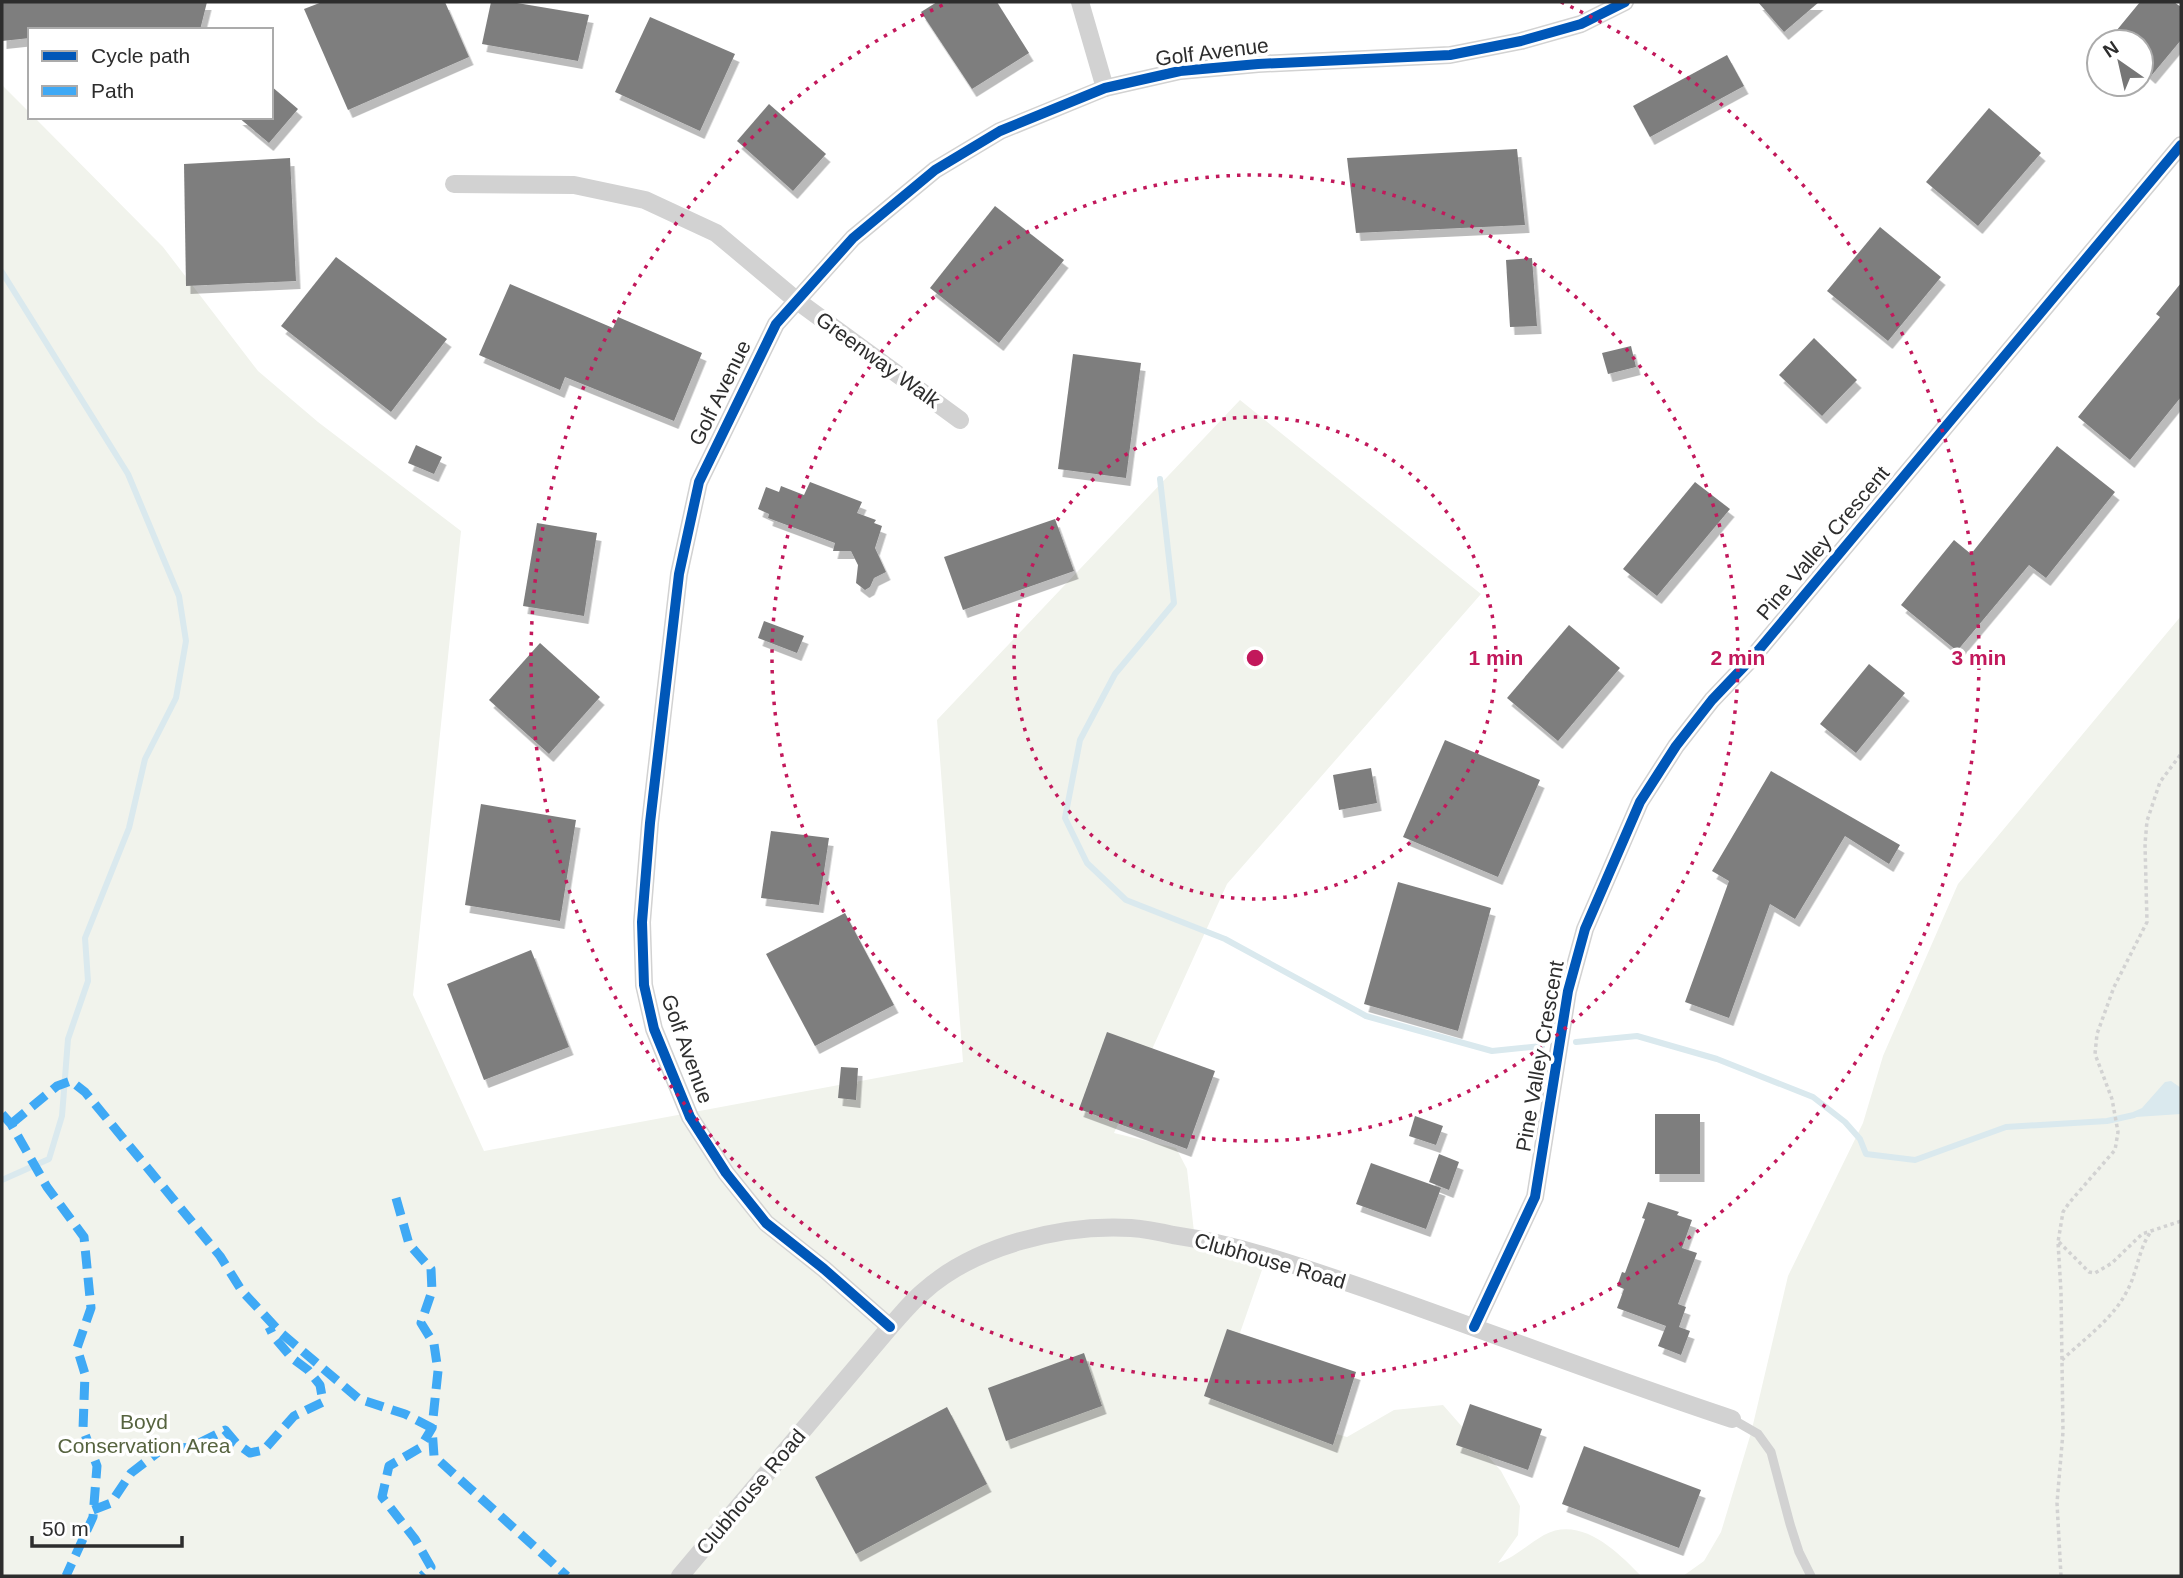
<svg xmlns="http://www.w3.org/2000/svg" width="2183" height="1578" font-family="Arial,sans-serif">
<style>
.green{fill:#f1f3ec}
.water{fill:#dae9ee}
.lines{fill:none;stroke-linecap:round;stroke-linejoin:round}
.stream{stroke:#dae9ee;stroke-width:6}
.building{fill:#7e7e7e;filter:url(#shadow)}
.path{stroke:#d2d2d2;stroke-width:3.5;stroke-dasharray:3.5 3.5;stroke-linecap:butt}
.service{stroke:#d2d2d2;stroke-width:9}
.minor{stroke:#d2d2d2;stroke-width:18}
.quiet{stroke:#3fa9f5;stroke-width:9;stroke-dasharray:18 9;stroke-linecap:butt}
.cycleway-casing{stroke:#fff;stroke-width:15}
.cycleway{stroke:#0057b8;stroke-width:10}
.ring{fill:none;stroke:#c2185b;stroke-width:3.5;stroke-dasharray:3.5 7}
.labels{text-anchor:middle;stroke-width:7;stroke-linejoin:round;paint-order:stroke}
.street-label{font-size:21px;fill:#2d2d2d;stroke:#fff}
.park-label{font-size:21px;fill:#56633f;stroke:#fff}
.centre{fill:#c2185b;stroke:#fff;stroke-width:3.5}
.ring-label{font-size:21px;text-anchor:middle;font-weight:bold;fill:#c2185b;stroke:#fff;stroke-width:7;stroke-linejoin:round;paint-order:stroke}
</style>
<defs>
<filter id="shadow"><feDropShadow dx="4.5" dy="8" stdDeviation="0" flood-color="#0004"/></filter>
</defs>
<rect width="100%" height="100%" fill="#fff"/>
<!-- green -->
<g class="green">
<path d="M 2,85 L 30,113 L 30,117 L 34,117 L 163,247 L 258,371 L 318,422 L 461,531 L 413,995 L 484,1151 L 963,1062 L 937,720 L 1240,400 L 1481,594 L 1227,884 L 1114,1133 L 1176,1148 L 1187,1169 L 1194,1232 L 1247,1248 L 1263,1267 L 1234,1350 L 1298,1423 L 1347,1437 L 1394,1410 L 1443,1405 L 1501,1471 L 1520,1506 L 1518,1535 L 1498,1563 C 1516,1557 1528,1544 1544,1535 C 1581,1515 1618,1552 1641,1576 L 2,1576 Z"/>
<polygon points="2181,616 2181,1576 1683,1576 1704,1561 1721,1532 1751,1433 1788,1276 1863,1123 1883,1056 1958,884"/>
</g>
<!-- water -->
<polygon class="water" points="2171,1081 2181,1088 2181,1114 2136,1117 2133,1112 2142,1108 2165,1082"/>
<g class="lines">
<!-- stream -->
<g class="stream">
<polyline points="2,272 128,474 179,596 186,641 176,698 145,759 129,828 85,938 88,981 68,1039 62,1116 49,1159 2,1180"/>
<polyline points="1160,479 1174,603 1115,674 1080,740 1065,818 1087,863 1126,900 1225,939 1366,1016 1492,1051 1542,1046"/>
<polyline points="1576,1042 1637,1036 1717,1059 1813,1097 1845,1122 1860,1139 1866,1154 1915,1160 2006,1127 2107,1121 2134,1115"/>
</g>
</g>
<!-- building -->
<g class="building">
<polygon points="2,2 207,2 200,30 30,30 30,38 2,41"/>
<polygon points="322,2 445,2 469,57 348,110 304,9"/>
<polygon points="491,2 511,2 589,15 578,61 482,44"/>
<polygon points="937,2 997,2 1029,53 972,89 921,12"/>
<polygon points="1758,2 1819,2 1784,32"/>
<polygon points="2140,2 2174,2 2181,7 2181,40 2151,76 2141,67 2141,42 2107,42"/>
<polygon points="650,17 735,54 700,131 615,92"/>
<polygon points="1727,55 1744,86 1650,137 1633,106"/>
<polygon points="271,86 298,109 269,143 238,117 271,117"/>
<polygon points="769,104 826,154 793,191 737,141"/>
<polygon points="1989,108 2041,153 1978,226 1926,182"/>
<polygon points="1517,149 1525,225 1356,233 1347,158"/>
<polygon points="290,158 296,281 186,286 184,164"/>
<polygon points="995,206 1064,260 999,343 930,288"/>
<polygon points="1880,227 1941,277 1888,341 1827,291"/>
<polygon points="336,257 447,339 391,412 281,326"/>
<polygon points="1532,258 1537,326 1510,327 1506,260"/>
<polygon points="2181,283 2181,397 2130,460 2078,417 2160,317 2156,314"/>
<polygon points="510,284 613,328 618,317 702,353 674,421 565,377 560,390 479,355"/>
<polygon points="1814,338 1857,380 1822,416 1779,375"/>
<polygon points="1631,346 1636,367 1608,374 1602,353"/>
<polygon points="1073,354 1141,363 1126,478 1058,469"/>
<polygon points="416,445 442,457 434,474 408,463"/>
<polygon points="2057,446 2115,492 2046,578 2029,565 1957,651 1901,605 1954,540 1971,554"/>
<polygon points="810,482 862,502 857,513 876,520 874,523 882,526 875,548 886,572 874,578 870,587 865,590 856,583 858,565 851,551 833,551 835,543 768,518 769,514 758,509 766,487 779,492 781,486 804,495"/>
<polygon points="1695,482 1730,509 1657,596 1623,569"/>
<polygon points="1055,519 1074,571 963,610 944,557"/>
<polygon points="537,523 597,533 584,616 523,606"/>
<polygon points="764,621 804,636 797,653 758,638"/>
<polygon points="1569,625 1620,668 1558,741 1507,698"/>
<polygon points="540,643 600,697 549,754 489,700"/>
<polygon points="1869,664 1905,693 1856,753 1820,724"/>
<polygon points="1445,740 1540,780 1498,877 1403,837"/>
<polygon points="1371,768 1377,803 1339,810 1333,775"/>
<polygon points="1771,771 1900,845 1889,864 1845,836 1795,919 1770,904 1729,1018 1685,1002 1729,881 1712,871"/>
<polygon points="481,804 576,820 560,921 465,905"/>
<polygon points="771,831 829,838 819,905 761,898"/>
<polygon points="1398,882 1491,908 1458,1031 1364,1004"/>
<polygon points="845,913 894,1005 815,1046 766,954"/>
<polygon points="531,950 569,1047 484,1080 447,984"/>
<polygon points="1107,1032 1215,1071 1187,1149 1079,1109"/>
<polygon points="841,1067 858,1068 856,1100 838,1098"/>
<rect x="1655" y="1114" width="45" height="60"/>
<polygon points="1415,1116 1443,1126 1436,1145 1409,1136"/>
<polygon points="1439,1154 1459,1162 1449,1190 1429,1182"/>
<polygon points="1371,1163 1441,1188 1426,1229 1356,1204"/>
<polygon points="1648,1202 1679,1212 1677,1215 1692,1220 1682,1248 1697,1253 1678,1304 1686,1307 1679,1327 1690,1331 1681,1355 1658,1346 1666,1326 1617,1308 1624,1289 1617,1286 1622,1272 1625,1273 1645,1219 1642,1218"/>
<polygon points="1227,1329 1356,1372 1333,1445 1204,1396"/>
<polygon points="1084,1353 1102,1406 1006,1441 988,1388"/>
<polygon points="1470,1404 1542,1429 1528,1470 1456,1445"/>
<polygon points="947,1407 987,1484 856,1554 815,1477"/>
<polygon points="1584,1446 1701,1490 1679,1548 1562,1504"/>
</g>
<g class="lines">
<!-- path -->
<g class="path">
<polyline points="2059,1242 2089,1272 2095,1273 2112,1263 2142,1234 2181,1221"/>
<path d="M 2062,1360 C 2084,1339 2113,1319 2127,1291 C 2138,1271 2138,1249 2152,1230"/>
<polyline points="2061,1576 2057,1503 2063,1432 2061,1292 2058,1242 2063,1212 2069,1203 2115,1150 2118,1132 2112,1099 2095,1054 2097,1034 2114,987 2147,922 2145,844 2147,821 2160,782 2181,754"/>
</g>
<!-- service -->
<polyline class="service" points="1732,1419 1758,1434 1771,1452 1790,1524 1799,1552 1811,1576"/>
<!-- minor -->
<g class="minor">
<polyline points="1080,2 1105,88"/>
<polyline points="454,184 574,185 645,200 716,233 796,300 960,420"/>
<polyline points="890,1327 824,1269 766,1223 726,1173 690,1117 654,1029 644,985 642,922 650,823 679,574 699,482 776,324 853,238 935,170 1000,131 1105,88 1180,71 1258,64 1450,55 1521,41 1581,24 1625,2"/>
<polyline points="1474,1327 1535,1197 1568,991 1585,929 1640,802 1676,746 1712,700 1752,658 2181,145"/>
<path d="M 680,1576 L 890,1327 C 901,1315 911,1302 923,1292 C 975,1245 1063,1224 1131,1228 C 1145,1229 1160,1232 1173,1235 C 1242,1245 1307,1269 1372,1291 C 1492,1333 1611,1379 1732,1419"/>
</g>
<!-- quiet -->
<g class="quiet">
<polyline points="2,1114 11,1124 47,1187 84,1237 91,1308 77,1348 85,1374 83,1429 97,1466 93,1517 66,1576"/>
<polyline points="11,1124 57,1086 71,1081 85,1092 220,1256 242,1291 280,1332 359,1399 405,1414 432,1428 434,1456 567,1576"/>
<polyline points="396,1198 409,1244 431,1269 432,1291 421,1323 434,1344 438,1371 432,1428 420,1448 389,1466 382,1497 415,1539 431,1567 422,1576"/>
<polyline points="93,1510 111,1503 131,1473 166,1446 189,1448 225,1430 236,1443 250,1453 264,1450 294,1416 323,1402 320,1385 308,1370 292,1358 274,1337 269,1327"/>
</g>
<defs>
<g id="cycleway">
<polyline points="890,1327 824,1269 766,1223 726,1173 690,1117 654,1029 644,985 642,922 650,823 679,574 699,482 776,324 853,238 935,170 1000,131 1105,88 1180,71 1258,64 1450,55 1521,41 1581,24 1625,2"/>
<polyline points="1474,1327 1535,1197 1568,991 1585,929 1640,802 1676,746 1712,700 1752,658 2181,145"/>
</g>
</defs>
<!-- cycleway casing -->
<use href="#cycleway" class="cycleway-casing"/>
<!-- cycleway -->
<use href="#cycleway" class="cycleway"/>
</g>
<!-- distance rings -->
<g class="ring">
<circle cx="1255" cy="658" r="241"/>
<circle cx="1255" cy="658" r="483"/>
<path d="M1561 2A724 724 0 1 1 949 2"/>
</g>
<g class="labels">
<!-- street labels -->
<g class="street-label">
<text transform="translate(1212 52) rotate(-7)" y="7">Golf Avenue</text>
<text transform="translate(878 360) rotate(36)" y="7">Greenway Walk</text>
<text transform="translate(720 393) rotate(-64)" y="7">Golf Avenue</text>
<text transform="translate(1823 543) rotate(-50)" y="7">Pine Valley Crescent</text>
<text transform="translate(687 1049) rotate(70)" y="7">Golf Avenue</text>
<text transform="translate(1540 1056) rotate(-80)" y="7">Pine Valley Crescent</text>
<text transform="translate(1270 1261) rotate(16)" y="7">Clubhouse Road</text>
<text transform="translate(751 1492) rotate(-50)" y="7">Clubhouse Road</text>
</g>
<!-- park labels -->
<g class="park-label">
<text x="144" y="1429">Boyd<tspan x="144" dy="24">Conservation Area</tspan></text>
</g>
</g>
<circle cx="1255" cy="658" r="10" class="centre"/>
<g class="ring-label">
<text x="1496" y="665">1 min</text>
<text x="1738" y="665">2 min</text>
<text x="1979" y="665">3 min</text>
</g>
<!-- border -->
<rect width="2183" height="1578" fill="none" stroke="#2d2d2d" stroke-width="7"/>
<!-- legend -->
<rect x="28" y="28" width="245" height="91" fill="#ffffff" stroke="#ababab" stroke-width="2"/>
<rect x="42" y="51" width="35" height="10" fill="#0057b8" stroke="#ababab" stroke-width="2"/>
<text x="91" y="63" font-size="21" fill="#2d2d2d">Cycle path</text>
<rect x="42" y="86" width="35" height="10" fill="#3fa9f5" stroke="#ababab" stroke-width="2"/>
<text x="91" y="98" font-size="21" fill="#2d2d2d">Path</text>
<!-- north arrow -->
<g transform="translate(2120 63) rotate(326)"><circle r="33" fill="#ffffff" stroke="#ababab" stroke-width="2"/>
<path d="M0-5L12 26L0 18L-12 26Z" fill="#767676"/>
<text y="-10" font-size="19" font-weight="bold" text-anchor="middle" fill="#2d2d2d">N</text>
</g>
<!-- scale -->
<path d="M32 1536v10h150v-10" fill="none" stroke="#2d2d2d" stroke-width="3.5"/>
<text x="42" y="1536" font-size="21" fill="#2d2d2d" stroke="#ffffff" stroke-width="5" paint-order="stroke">50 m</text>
</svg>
